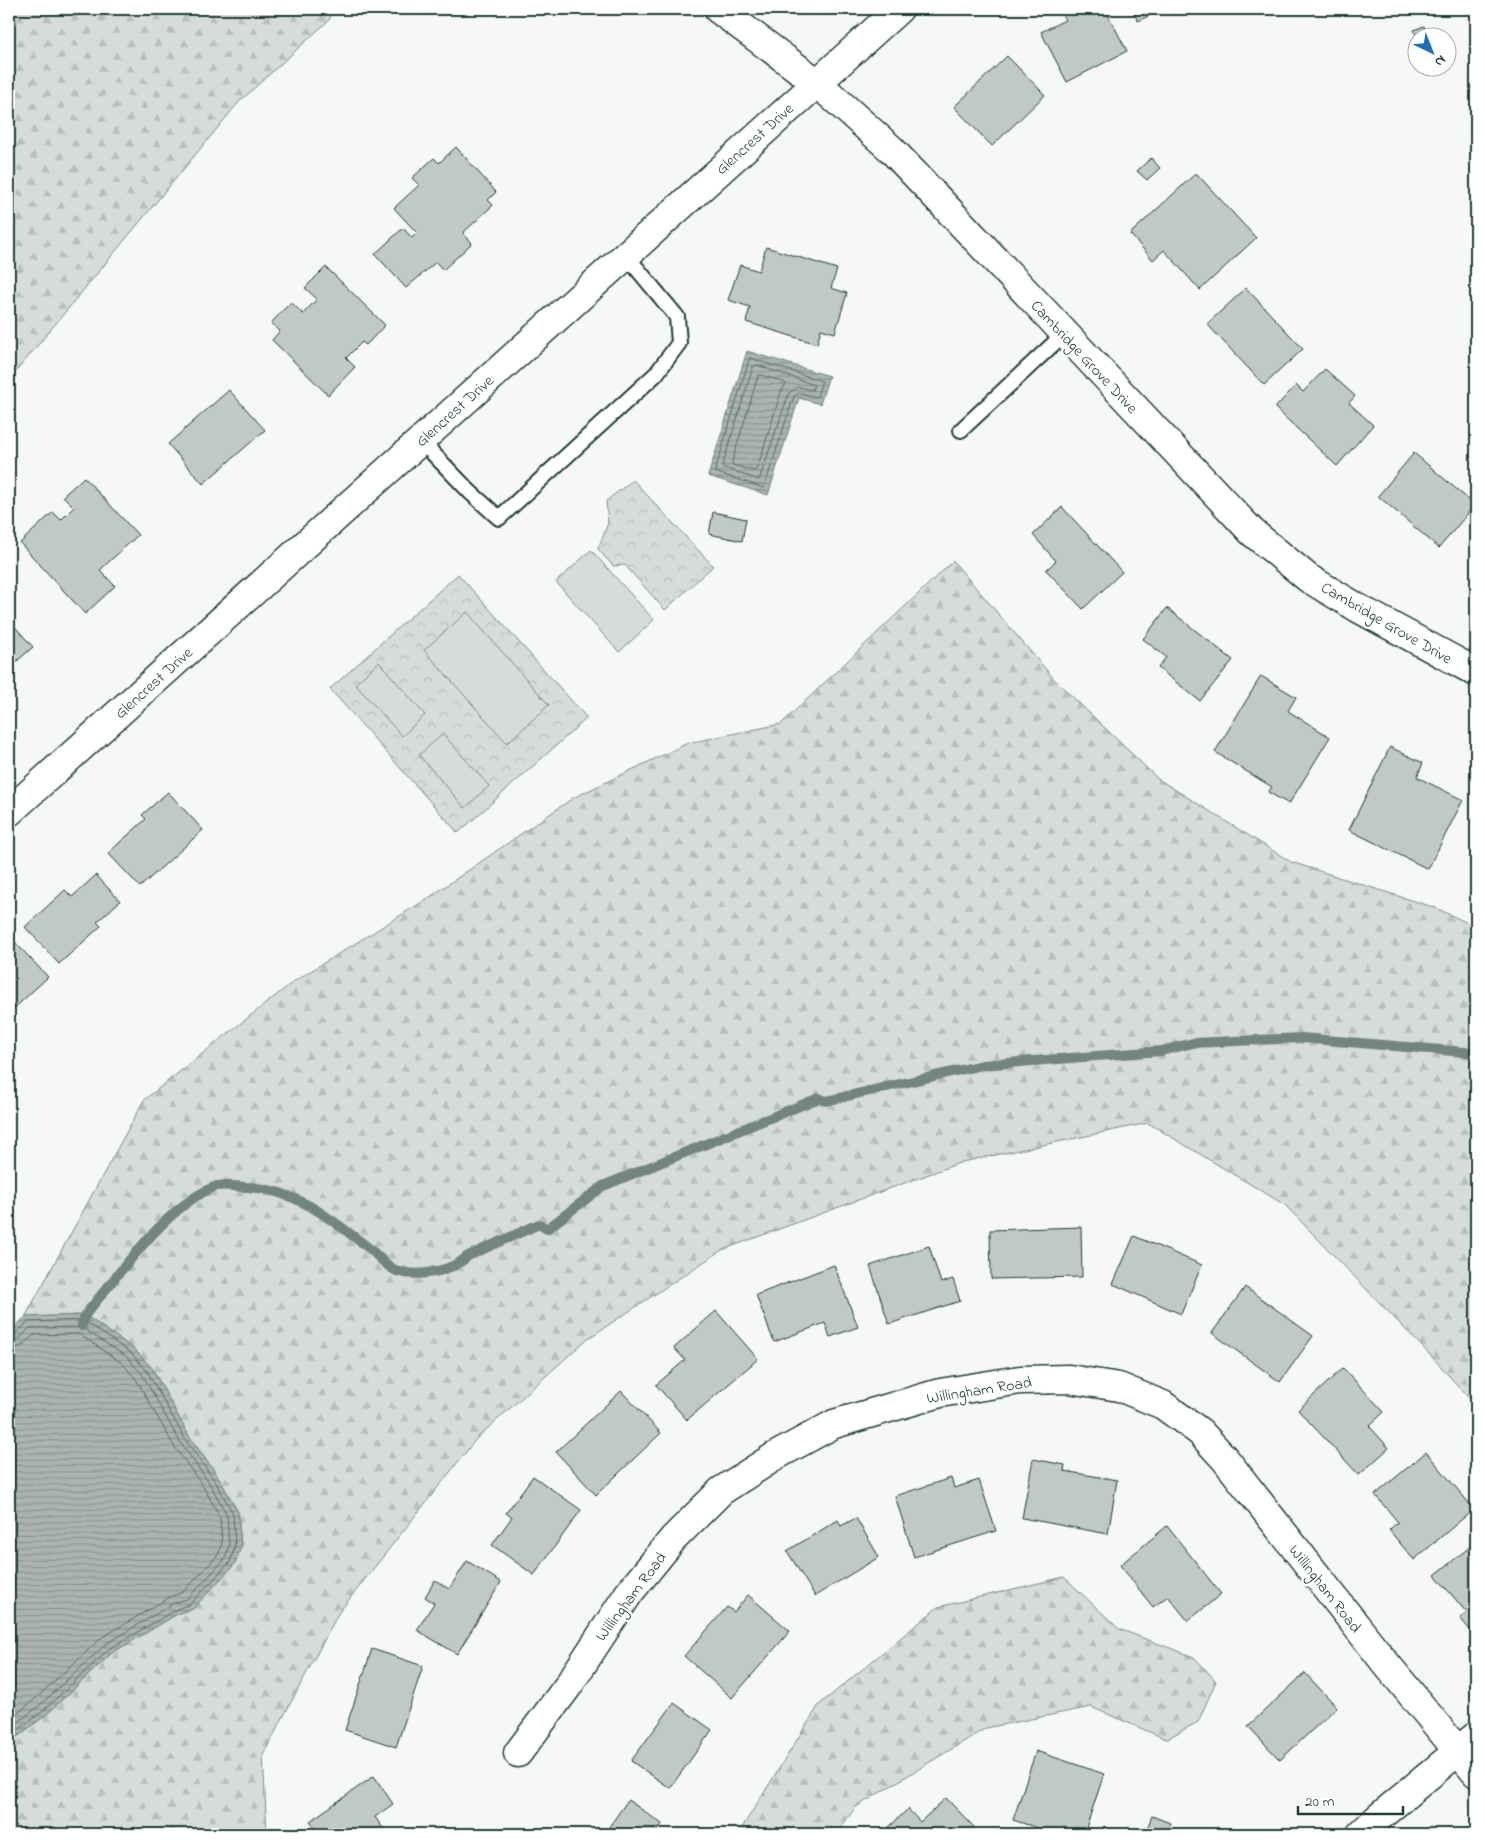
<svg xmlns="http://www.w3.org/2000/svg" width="1485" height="1843" font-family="'Indie Flower',sans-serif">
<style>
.forest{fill:url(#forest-firs);stroke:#7a8c88}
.park{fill:url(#park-crowns);stroke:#7a8c88}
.garden{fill:#d6dcdb;stroke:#7a8c88}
.water{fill:url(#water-rules);stroke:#72857f}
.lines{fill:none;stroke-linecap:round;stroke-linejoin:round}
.shore{stroke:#576d66;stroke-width:1}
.stream{stroke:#72857f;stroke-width:10}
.building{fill:#c0c9c6;stroke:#1f3d34}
.service-casing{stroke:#1f3d34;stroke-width:18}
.minor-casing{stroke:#1f3d34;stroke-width:31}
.service{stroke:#fff;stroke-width:14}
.minor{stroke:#fff;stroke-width:28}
.labels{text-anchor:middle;stroke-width:5;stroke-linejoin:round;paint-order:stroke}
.street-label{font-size:16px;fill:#1f3d34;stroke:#fff}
</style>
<defs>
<pattern id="forest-firs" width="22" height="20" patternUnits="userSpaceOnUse" patternTransform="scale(1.25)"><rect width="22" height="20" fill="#d6dcdb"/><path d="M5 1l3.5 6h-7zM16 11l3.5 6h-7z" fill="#b7bebd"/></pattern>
<pattern id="park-crowns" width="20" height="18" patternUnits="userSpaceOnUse" patternTransform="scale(1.25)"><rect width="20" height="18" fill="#d6dcdb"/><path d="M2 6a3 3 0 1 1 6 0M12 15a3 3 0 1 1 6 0" fill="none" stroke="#b7bebd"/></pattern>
<pattern id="water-rules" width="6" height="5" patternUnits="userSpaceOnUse" patternTransform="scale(1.25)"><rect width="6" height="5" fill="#aab5b1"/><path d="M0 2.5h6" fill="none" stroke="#8a9491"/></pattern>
</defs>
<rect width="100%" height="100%" fill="#f6f7f7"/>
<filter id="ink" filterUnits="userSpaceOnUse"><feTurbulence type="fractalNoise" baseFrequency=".02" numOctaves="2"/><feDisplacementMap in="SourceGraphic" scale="10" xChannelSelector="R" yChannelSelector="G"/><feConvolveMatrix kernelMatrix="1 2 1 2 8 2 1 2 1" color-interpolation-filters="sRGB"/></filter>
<g filter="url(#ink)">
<!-- forest -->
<g class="forest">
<polygon points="9,9 334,9 329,20 239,102 9,380"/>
<polygon points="953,561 1054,679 1158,779 1291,862 1436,908 1476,927 1476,1406 1434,1359 1285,1205 1148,1123 962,1162 722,1250 587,1339 477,1438 339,1612 263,1755 267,1834 9,1834 9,1743 46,1715 112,1653 179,1613 193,1609 241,1547 238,1512 219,1478 189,1436 152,1368 134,1349 85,1315 25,1317 144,1100 293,982 427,899 573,798 688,743 781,724"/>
<polygon points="1064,1577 1119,1629 1194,1657 1216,1681 1198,1722 1166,1739 1091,1707 986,1728 856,1807 836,1834 738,1834 819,1705 938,1607"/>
</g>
<!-- park -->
<g class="park">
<polygon points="633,480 713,566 665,610 625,565 613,566 598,549 608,523 606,501"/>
<polygon points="458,574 587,718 458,833 330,689"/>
</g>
<!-- garden -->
<g class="garden">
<polygon points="591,550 654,620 619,652 556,582"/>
<polygon points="467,612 549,705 507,743 424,650"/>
<polygon points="379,662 425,715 402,736 355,684"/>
<polygon points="443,734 489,786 465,808 419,755"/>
</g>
<!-- water -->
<g class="water">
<polygon points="747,351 829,376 820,404 799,398 768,495 708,476"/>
<polygon points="85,1315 134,1349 152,1368 189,1436 219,1478 238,1512 241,1547 235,1564 193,1609 179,1613 112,1653 46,1715 9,1743 9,1333 25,1317"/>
</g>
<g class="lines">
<!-- shore -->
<g class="shore">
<polygon points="750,358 822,381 817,397 800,393 794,396 764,488 715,472"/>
<polygon points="757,365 814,385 812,390 798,387 789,393 759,480 722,467 753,367"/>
<polygon points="761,375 784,382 786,384 781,392 757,469 754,471 733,465 732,462 758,376"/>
<polyline points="9,1336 14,1335 28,1322 83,1320 131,1353 147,1371 185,1439 215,1481 233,1513 235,1546 230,1562 190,1604 177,1609 109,1649 43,1711 9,1737"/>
<polyline points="9,1343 18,1340 30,1328 81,1327 127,1357 142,1374 180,1442 210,1484 227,1515 229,1545 225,1559 187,1599 174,1603 106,1644 39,1706 9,1729"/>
<polyline points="9,1350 20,1347 34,1335 79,1334 122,1363 136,1379 174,1446 204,1488 220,1517 222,1544 218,1555 183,1592 170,1597 101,1638 34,1700 9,1720"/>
</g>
<!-- stream -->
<path class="stream" d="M 82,1326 L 85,1315 C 118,1276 168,1203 217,1186 C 225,1184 238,1187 247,1187 C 298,1190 331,1219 370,1249 C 378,1256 390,1270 400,1272 C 422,1277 452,1271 468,1256 L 539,1224 L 547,1229 L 603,1186 L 819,1098 L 826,1101 L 982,1065 L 1161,1051 L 1193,1043 L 1302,1038 L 1476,1053"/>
</g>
<!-- building -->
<g class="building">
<polygon points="1059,9 1105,9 1127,51 1067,82 1041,32 1065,20"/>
<polygon points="1132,9 1163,9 1138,21"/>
<polygon points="1424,26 1428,38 1418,38 1418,40 1414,30"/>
<polygon points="1007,56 1045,95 992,146 954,107"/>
<polygon points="456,147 496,192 488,200 493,205 463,233 472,243 443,270 436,262 406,288 375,254 403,228 412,238 417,233 394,208 419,185 412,178 434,158 439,163"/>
<polygon points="1151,158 1160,168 1147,180 1137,171"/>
<polygon points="1196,173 1256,238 1200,290 1164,250 1153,260 1130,234"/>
<polygon points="766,247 837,269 831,288 847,293 835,333 821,329 817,344 746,322 750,307 728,300 740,265 759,271"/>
<polygon points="326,267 385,325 366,345 362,342 346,358 355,367 328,395 272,340 280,331 271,323 291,302 303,314 317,299 305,288"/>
<polygon points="1246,288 1303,349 1264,385 1207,324"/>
<polygon points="1325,369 1355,396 1349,403 1373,425 1337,466 1275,408 1296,385 1303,392"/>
<polygon points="229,390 265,430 203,484 168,444"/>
<polygon points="1414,453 1475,505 1439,548 1378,496"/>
<polygon points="84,477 138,535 100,570 115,586 85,614 20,543 53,512 61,520 74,507 63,496"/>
<polygon points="1062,507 1122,572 1083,609 1046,570 1056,561 1033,535"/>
<polygon points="713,512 746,519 742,541 709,534"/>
<polygon points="1167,608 1233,660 1200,701 1158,668 1166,657 1143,639"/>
<polygon points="9,620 33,647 9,668"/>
<polygon points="1261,676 1296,697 1288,711 1330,737 1289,804 1268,792 1272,787 1215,752"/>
<polygon points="1390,747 1423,763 1417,777 1463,800 1428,869 1349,830"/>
<polygon points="168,792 203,830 140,887 108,853 146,819 142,815"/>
<polygon points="96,875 120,901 97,922 101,926 59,964 25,927 65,890 72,897"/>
<polygon points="10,937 48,977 9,1013 9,938"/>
<polygon points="1081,1227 1082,1277 991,1279 990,1230"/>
<polygon points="1134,1236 1202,1265 1181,1314 1113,1284"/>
<polygon points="929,1246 941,1283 953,1279 960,1301 889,1324 870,1266"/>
<polygon points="834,1265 858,1327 830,1337 825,1323 774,1342 756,1295"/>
<polygon points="1245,1287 1313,1336 1280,1382 1212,1333"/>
<polygon points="716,1311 758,1359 687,1420 656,1385 685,1360 674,1348"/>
<polygon points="1343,1368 1384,1412 1369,1426 1389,1448 1359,1475 1298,1410"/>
<polygon points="621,1391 661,1433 596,1495 556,1452"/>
<polygon points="1426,1452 1474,1509 1414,1560 1389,1530 1398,1522 1375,1495"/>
<polygon points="1033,1459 1065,1465 1064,1471 1117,1480 1108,1534 1022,1518"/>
<polygon points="533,1476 581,1510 534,1575 492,1545 512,1517 506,1513"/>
<polygon points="951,1478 954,1488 979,1480 996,1531 914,1557 895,1496"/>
<polygon points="856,1518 879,1557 815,1596 787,1551 838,1520 841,1526"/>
<polygon points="1167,1526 1221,1594 1188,1621 1168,1596 1153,1607 1120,1565"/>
<polygon points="1476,1542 1476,1637 1460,1618 1467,1613 1435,1575"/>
<polygon points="467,1561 501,1582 457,1654 417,1630 434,1603 425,1597 435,1580 449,1589"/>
<polygon points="748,1595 790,1631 732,1698 684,1656 727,1607 734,1612"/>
<polygon points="372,1649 423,1666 396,1747 345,1730"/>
<polygon points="1305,1673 1337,1707 1280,1760 1248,1726"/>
<polygon points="674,1703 712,1730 670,1788 631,1761"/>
<polygon points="1036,1751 1104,1774 1084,1834 1056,1834 1013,1820"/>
<polygon points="374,1776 393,1804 375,1817 387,1834 319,1834 310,1821"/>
<polygon points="946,1798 974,1827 966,1834 894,1834 888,1828 908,1809 920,1822"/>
<polygon points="628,1800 662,1824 655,1834 604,1834"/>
<polygon points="1152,1816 1170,1823 1166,1834 1145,1834"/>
</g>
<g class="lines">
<defs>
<g id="service">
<polyline points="961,430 1064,334"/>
<polyline points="420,440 470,492 499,518 656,374 679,343 677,317 625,254"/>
</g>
<g id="minor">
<polyline points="718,9 816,82 891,149 1252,532 1308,578 1358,608 1476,672"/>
<polyline points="9,812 899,9"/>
<polyline points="518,1753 568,1686 629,1593 673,1539 721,1491 777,1455 834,1424 940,1393 1020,1380 1069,1379 1119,1387 1163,1405 1200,1432 1225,1459 1384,1661 1476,1773"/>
<polyline points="1361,1834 1378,1818 1476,1736"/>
</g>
</defs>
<!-- service casing -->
<use href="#service" class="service-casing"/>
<!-- minor casing -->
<use href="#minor" class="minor-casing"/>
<!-- service -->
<use href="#service" class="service"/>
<!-- minor -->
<use href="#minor" class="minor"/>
</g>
</g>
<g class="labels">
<!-- street labels -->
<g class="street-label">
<text transform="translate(754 138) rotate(-42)" y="6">Glencrest Drive</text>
<text transform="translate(1085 356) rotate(47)" y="6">Cambridge Grove Drive</text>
<text transform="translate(454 410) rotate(-42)" y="6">Glencrest Drive</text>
<text transform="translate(1387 622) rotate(30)" y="6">Cambridge Grove Drive</text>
<text transform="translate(153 682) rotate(-42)" y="6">Glencrest Drive</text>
<text transform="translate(979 1389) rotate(-9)" y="6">Willingham Road</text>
<text transform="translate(1326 1588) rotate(52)" y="6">Willingham Road</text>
<text transform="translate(630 1596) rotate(-53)" y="6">Willingham Road</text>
</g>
</g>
<!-- margin -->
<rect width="1485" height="1843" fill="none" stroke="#fff" stroke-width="30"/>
<rect x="15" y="15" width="1455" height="1813" fill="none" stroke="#1f3d34" stroke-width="2" filter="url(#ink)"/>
<!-- north arrow -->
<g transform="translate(1432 52) rotate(137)"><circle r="24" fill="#ffffff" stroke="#a5b1ae"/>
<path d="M0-4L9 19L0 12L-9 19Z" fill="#1f6fb2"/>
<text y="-8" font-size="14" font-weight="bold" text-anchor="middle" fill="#1f3d34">N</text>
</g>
<!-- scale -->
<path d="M1298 1806v8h105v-8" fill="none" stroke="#1f3d34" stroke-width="2.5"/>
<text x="1305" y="1806" font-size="15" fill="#1f3d34" stroke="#ffffff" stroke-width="4" paint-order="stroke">20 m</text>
</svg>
